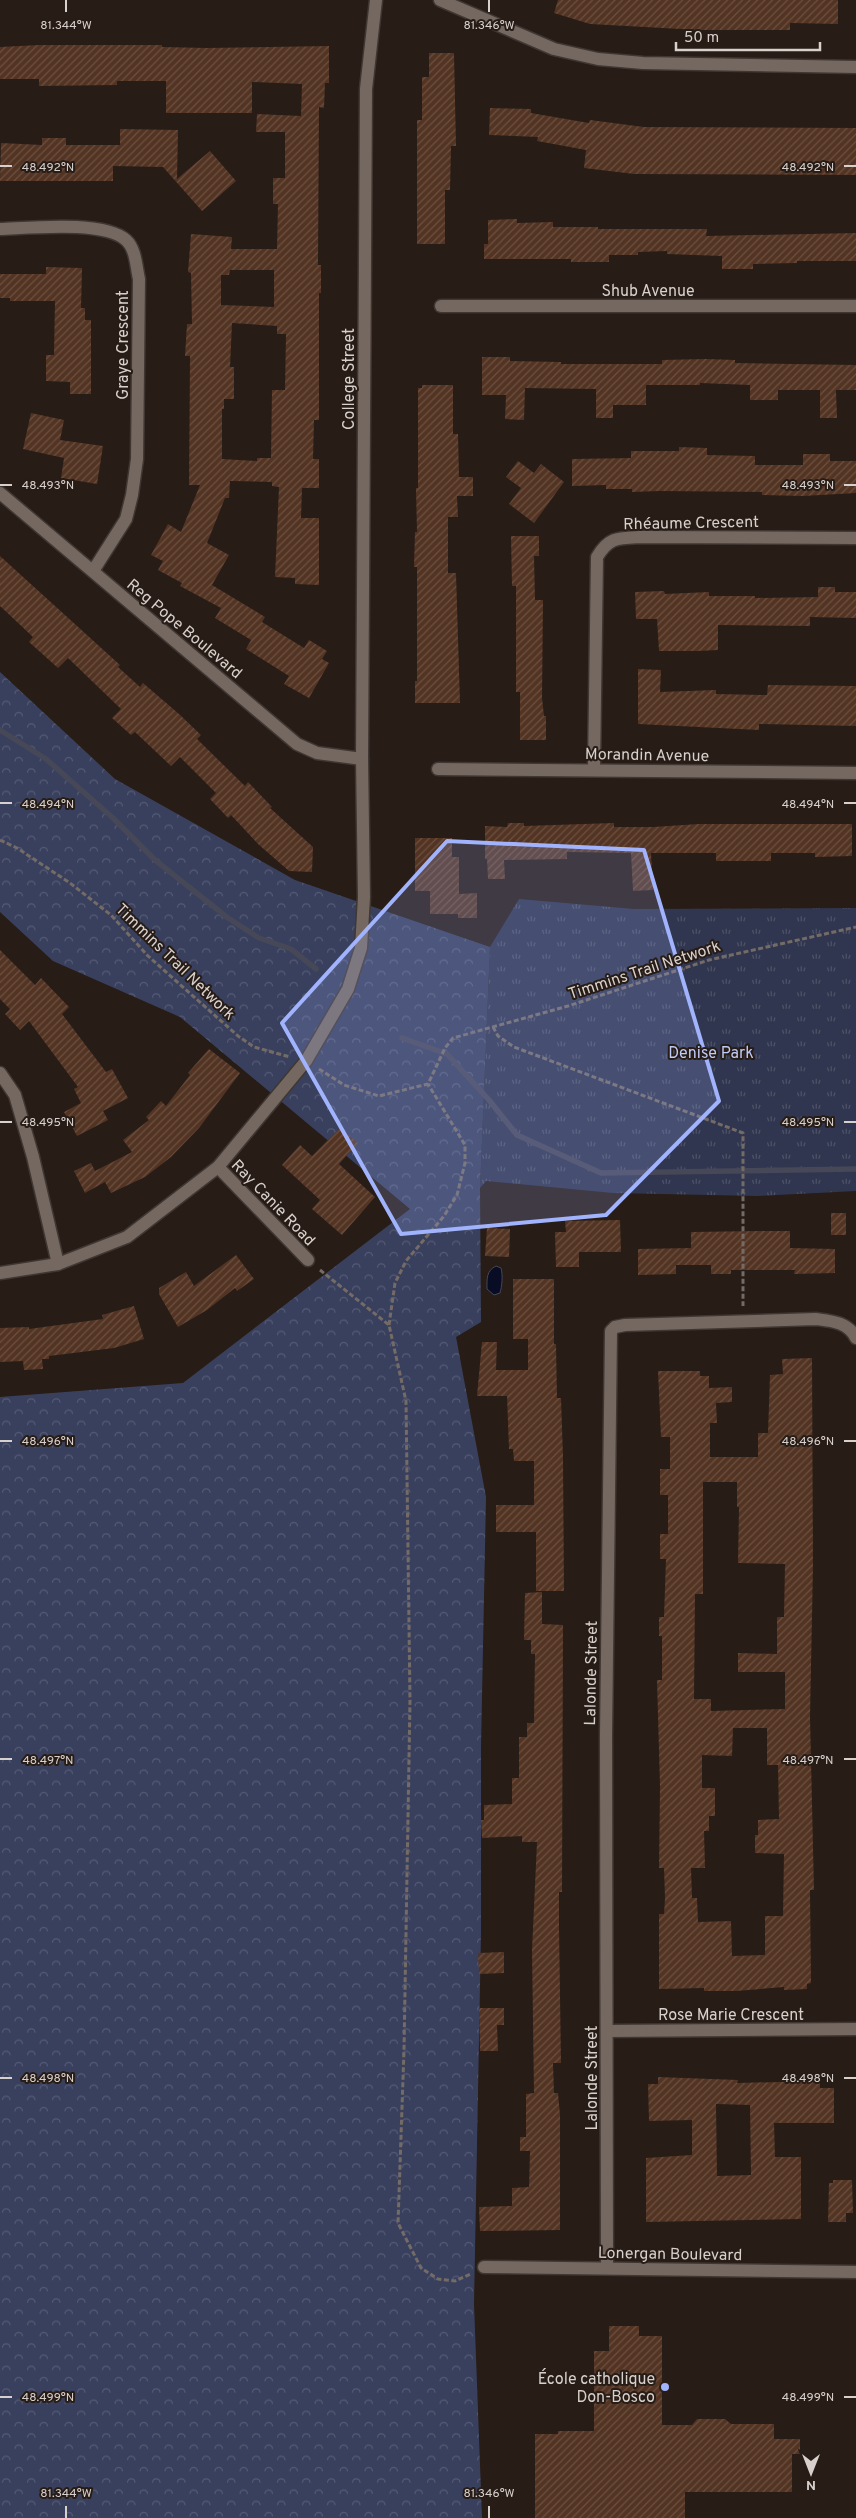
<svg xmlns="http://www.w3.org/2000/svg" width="856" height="2518" font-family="Overpass,sans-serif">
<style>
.grass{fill:url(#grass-tufts)}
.forest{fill:url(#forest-crowns)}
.water{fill:#080c25;stroke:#464757}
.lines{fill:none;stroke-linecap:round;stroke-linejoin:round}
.stream{stroke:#464757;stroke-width:5.5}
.building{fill:url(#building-hatch);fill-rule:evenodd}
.minor-casing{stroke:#403733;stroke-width:15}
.path{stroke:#756b66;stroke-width:3;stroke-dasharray:5 2.5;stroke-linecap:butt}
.minor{stroke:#756861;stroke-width:12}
.marked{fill:#a1b3fd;fill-opacity:0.2;stroke:#a1b3fd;stroke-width:4;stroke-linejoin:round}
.ticks{fill:none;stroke:#d8d0cc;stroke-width:2}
.poi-dot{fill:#a1b3fd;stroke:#271c16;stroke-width:2}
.labels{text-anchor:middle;stroke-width:4;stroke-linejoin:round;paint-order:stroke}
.street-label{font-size:16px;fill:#d8d0cc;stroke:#271c16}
.park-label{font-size:16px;fill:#bfcbf9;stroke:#271c16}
.poi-label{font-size:16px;fill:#d8d0cc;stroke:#271c16;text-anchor:end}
.ticks-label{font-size:12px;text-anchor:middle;fill:#d8d0cc;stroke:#271c16;stroke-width:4;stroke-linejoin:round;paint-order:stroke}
</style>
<defs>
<pattern id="grass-tufts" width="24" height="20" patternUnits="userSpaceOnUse" patternTransform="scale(1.25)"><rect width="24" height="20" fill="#30364f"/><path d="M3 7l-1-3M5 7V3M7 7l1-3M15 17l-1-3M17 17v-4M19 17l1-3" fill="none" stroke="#4d5267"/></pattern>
<pattern id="forest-crowns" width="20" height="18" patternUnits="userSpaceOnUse" patternTransform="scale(1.25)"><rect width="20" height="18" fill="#39405e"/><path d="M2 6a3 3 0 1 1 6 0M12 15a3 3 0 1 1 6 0" fill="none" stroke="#555b74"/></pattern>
<pattern id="building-hatch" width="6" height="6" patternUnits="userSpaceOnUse" patternTransform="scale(1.25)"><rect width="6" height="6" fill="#533423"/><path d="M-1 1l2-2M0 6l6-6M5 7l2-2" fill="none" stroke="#6b5042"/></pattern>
</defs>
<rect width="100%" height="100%" fill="#271c16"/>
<!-- grass -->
<polygon class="grass" points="519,899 634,909 856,908 856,1191 758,1196 613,1193 486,1181 480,1188 490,947"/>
<!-- forest -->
<polygon class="forest" points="0,672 115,779 295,880 490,947 480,1188 481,1322 456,1337 486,1497 481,1747 481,1932 474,2304 482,2518 0,2518 0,1397 183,1383 410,1209 180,1017 53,961 0,912"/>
<!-- water -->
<path class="water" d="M 496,1266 L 501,1268 C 503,1276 502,1286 500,1293 L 494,1295 L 487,1289 C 487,1279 486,1271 496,1266 Z"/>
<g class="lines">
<!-- stream -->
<g class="stream">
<polyline points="0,730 46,759 113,818 155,860 228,918 259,938 291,949 316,969"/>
<polyline points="402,1038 447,1054 489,1100 517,1135 601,1173 856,1169"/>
</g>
</g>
<!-- building -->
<g class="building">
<polygon points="558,0 838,0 838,24 790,23 790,30 699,30 590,24 554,13"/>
<path d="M 39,45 L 162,45 L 162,47 L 207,48 L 329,46 L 329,83 L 325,83 L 324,108 L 319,107 L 318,265 L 321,265 L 321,293 L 319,293 L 319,420 L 314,420 L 313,459 L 319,459 L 319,488 L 302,488 L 301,518 L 319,518 L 319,585 L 295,584 L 295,578 L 275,577 L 279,487 L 272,486 L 272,482 L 230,481 L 229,498 L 225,498 L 207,543 L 229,555 L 212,585 L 265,617 L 262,622 L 304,648 L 309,640 L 327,651 L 322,659 L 329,663 L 309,698 L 284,684 L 289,676 L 246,649 L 251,640 L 215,618 L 221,608 L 180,586 L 182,583 L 158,570 L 163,561 L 151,555 L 168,524 L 181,532 L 200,485 L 189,485 L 190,356 L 185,356 L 187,324 L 192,324 L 191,273 L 188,272 L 191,234 L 232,237 L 231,249 L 277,249 L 278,204 L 273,204 L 273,178 L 285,178 L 285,132 L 256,132 L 257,114 L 301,116 L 302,84 L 252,82 L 252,113 L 166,113 L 166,81 L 117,81 L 117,85 L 39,86 L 39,79 L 0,79 L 0,47 ZM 230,270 L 274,270 L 274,307 L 221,305 L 221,275 L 229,275 ZM 232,323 L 277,326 L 277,334 L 286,334 L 285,390 L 272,390 L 271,458 L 257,458 L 257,461 L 222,459 L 222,409 L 224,409 L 224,399 L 234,399 L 234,367 L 230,367 Z"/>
<polygon points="429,53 454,53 456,146 451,146 450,190 445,190 445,244 417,244 417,120 422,120 422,77 429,77"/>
<polygon points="490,108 531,109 531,113 589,123 590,120 644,127 856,128 856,175 634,174 584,168 586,150 537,141 538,137 489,135"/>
<polygon points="120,129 178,130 177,179 210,151 236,181 202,211 163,167 113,166 113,181 0,181 1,143 42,145 42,138 66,138 66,145 120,145"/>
<polygon points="517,219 517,223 553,222 553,227 598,227 598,229 707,229 706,236 856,233 856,261 797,261 797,263 753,264 753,269 722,269 722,256 667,254 667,251 638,252 638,255 609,255 609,262 571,262 571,259 484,259 484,244 488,244 488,220"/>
<polygon points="46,267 82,268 81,308 85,308 85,320 91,320 91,394 70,394 70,382 46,381 46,355 54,355 55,301 10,301 10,298 0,298 0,274 46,274"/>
<polygon points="482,357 510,357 510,361 561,362 561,364 662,364 662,360 706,359 735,360 735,363 856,365 856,390 836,390 837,418 820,418 820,390 778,390 778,400 750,400 750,385 700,383 700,385 646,385 646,405 613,405 613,418 596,418 596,389 525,388 524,420 505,419 506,395 482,395"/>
<polygon points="422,385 453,385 453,434 458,434 459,477 473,477 473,496 457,496 458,517 448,517 448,573 456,573 460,703 415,703 415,681 417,681 417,567 414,567 415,532 417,532 416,488 418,488 418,388 422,388"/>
<polygon points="31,413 64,420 60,440 103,446 97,484 61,478 64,458 23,449"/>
<polygon points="679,447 707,448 707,455 755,456 755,465 803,465 803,454 830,454 830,461 856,461 856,493 803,496 762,495 762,492 660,491 632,492 632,489 606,489 606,485 572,486 572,459 631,458 631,451 679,451"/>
<polygon points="518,461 534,473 541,464 564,482 534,523 509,504 521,488 506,477"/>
<polygon points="511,536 539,536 539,556 534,556 535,600 543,600 542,698 544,716 546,716 546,740 520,740 520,692 516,692 516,586 512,586"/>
<polygon points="0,556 120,665 118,667 140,687 143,683 179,714 201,735 197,739 245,786 248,782 272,807 270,808 313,847 312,872 289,871 258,844 231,815 228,818 210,799 216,793 180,757 171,766 135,732 131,735 112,718 121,709 68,658 58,668 29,642 33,637 0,606"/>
<polygon points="818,587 835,587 835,592 856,592 856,618 810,617 810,626 718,625 718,650 698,651 659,651 657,619 636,619 635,592 664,591 665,594 709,592 709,596 755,596 755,598 818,597"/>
<polygon points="638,669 661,670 660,692 716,690 716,694 767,695 768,685 856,686 856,726 759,724 759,730 638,724"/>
<polygon points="508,823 524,823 524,826 614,823 614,827 653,827 699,824 852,824 852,856 815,857 815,853 771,853 771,861 716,861 716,853 651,853 653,890 633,891 631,853 567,852 567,859 504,860 505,879 488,879 487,859 485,859 485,826 507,827"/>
<polygon points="415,838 452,838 452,857 459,857 459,894 477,893 477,918 458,918 458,914 430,914 430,891 415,891"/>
<polygon points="0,950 35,985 41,978 69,1007 62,1014 106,1072 112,1069 128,1098 103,1111 108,1120 77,1136 64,1112 81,1103 74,1089 78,1087 29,1021 20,1030 5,1014 10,1009 0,999"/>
<polygon points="209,1049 240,1073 199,1128 171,1157 145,1177 111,1193 105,1182 85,1193 74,1171 91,1163 95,1171 132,1152 123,1140 149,1120 146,1117 161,1101 166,1106 190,1075 188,1073"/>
<polygon points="340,1128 358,1143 339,1164 375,1197 342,1235 312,1209 320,1200 282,1165 300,1145 312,1156"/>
<rect x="831" y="1213" width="15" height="22"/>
<polygon points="620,1220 621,1252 579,1252 579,1267 556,1267 555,1232 566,1232 565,1221"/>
<polygon points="487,1228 510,1229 509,1257 485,1256"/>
<polygon points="759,1231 790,1231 790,1248 835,1249 835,1273 794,1274 795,1270 731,1270 731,1274 711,1274 711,1265 676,1265 676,1274 638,1275 638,1249 691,1248 691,1232"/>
<polygon points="236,1255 254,1279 237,1291 235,1288 207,1310 178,1327 159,1294 159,1288 186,1272 194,1286"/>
<polygon points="513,1279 554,1279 554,1344 556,1344 557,1398 561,1398 563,1457 564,1591 536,1591 536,1532 496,1532 496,1505 534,1505 534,1461 514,1461 513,1449 509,1449 507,1396 477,1396 482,1342 497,1342 496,1370 528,1370 528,1339 513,1339"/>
<polygon points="134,1306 144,1339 114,1348 49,1356 49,1359 42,1359 43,1369 24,1370 23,1361 0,1362 0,1328 29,1327 29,1329 103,1319 102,1315"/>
<path d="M 812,1358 L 813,1565 L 810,1717 L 814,1890 L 810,1890 L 811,1983 L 807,1984 L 807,1989 L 784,1990 L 784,1987 L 736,1991 L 704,1991 L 704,1988 L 659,1989 L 659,1914 L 664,1914 L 665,1898 L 664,1868 L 659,1868 L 660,1786 L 657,1680 L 662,1680 L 662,1636 L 659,1636 L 659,1617 L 664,1617 L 666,1559 L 660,1559 L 660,1534 L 668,1534 L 668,1495 L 660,1495 L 660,1469 L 670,1469 L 670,1437 L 661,1437 L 658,1371 L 700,1371 L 700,1376 L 709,1376 L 709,1388 L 732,1387 L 732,1402 L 716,1403 L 717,1423 L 710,1423 L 710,1457 L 758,1457 L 758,1433 L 768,1433 L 770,1375 L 783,1374 L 782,1359 ZM 703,1482 L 737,1482 L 737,1507 L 739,1507 L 738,1563 L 785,1564 L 784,1617 L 777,1617 L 777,1654 L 738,1653 L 738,1672 L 785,1672 L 785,1709 L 711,1711 L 711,1699 L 694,1699 L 695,1594 L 703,1594 ZM 733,1728 L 767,1728 L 767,1765 L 778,1765 L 779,1819 L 758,1820 L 758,1835 L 755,1835 L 755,1853 L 784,1854 L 783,1916 L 765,1916 L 765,1955 L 732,1956 L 731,1921 L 698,1922 L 697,1898 L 692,1898 L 691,1868 L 705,1868 L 704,1831 L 709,1831 L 709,1816 L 715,1816 L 715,1788 L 702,1788 L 702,1755 L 732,1756 Z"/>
<polygon points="542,1592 542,1624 563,1625 562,1892 559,1892 559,1927 561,2063 553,2063 554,2093 558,2093 560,2115 560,2230 480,2231 479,2207 512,2206 512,2188 529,2187 530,2151 520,2151 520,2137 526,2137 526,2094 534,2093 532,1950 537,1842 522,1842 522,1836 482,1838 481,1820 484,1820 484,1805 512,1804 512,1778 519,1778 519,1737 527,1737 527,1723 534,1723 535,1654 531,1654 531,1640 524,1640 525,1593"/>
<polygon points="504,1952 504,1973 479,1974 478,1953"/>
<polygon points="479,2008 504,2008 504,2025 497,2025 498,2051 480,2051"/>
<path d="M 658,2077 L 738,2080 L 737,2083 L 820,2081 L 820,2088 L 834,2088 L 834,2123 L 774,2123 L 775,2157 L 801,2157 L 801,2219 L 646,2222 L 646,2158 L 692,2155 L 692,2120 L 649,2121 L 648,2084 L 658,2084 ZM 716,2104 L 750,2105 L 751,2175 L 717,2176 Z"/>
<polygon points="833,2180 852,2180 853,2213 846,2213 846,2222 828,2222 829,2183 833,2183"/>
<polygon points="609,2326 639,2326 639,2336 662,2336 662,2425 692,2425 697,2419 725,2419 731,2424 774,2424 774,2439 800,2439 800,2454 792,2454 792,2492 685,2492 685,2518 535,2518 535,2434 558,2434 558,2431 594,2431 594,2351 609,2351"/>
</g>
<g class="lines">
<defs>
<g id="minor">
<polyline points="440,0 554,49 598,59 643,63 856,67"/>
<path d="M 0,229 C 29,228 104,220 126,240 C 136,249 136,266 139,279 L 137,459 L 132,495 L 126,519 L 93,571"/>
<polyline points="441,306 856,306"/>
<polyline points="0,493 297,744 317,753 362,759"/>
<polyline points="438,769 856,773"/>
<path d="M 594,769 L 597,557 C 609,537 618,538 640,537 L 856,538"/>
<polyline points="0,1073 15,1095 33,1157 58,1264"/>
<polyline points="218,1167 308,1260"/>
<polyline points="0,1273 58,1264 127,1237 218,1167 306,1061 348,989 361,948 364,897 362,759 366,89 376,0"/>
<polyline points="607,2031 856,2029"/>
<polyline points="484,2267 856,2272"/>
<path d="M 607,2268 L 606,1735 L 611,1331 L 615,1327 L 625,1325 L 816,1319 C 832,1321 848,1322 856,1338"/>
</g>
</defs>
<!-- minor casing -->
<use href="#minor" class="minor-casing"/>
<!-- path -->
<g class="path">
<polyline points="0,840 17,848 70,883 111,915 148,956 238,1036 254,1047 290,1057"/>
<polyline points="493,1027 498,1036 514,1047 743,1133 743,1306"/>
<polyline points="319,1069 344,1085 379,1096 428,1084 445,1048 453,1038 568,1006 709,960 856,927"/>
<polyline points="320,1270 389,1325 406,1401 410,1700 404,2050 398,2223 421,2268 438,2279 455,2281 471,2274"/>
<polyline points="389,1325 395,1283 406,1261 444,1216 457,1195 465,1163 465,1145 428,1084"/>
</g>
<!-- minor -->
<use href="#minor" class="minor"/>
</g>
<!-- marked area -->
<path class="marked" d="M 447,841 L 644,850 L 719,1101 L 606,1215 L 401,1234 L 282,1023 Z"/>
<!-- ticks -->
<path class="ticks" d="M 66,0 L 66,12M 489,0 L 489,12M 0,166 L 12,166M 844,166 L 856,166M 0,485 L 12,485M 844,485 L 856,485M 0,803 L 12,803M 844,803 L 856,803M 0,1122 L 12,1122M 844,1122 L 856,1122M 0,1441 L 12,1441M 844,1441 L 856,1441M 0,1759 L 12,1759M 844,1759 L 856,1759M 0,2078 L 12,2078M 844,2078 L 856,2078M 0,2397 L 12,2397M 844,2397 L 856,2397M 66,2506 L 66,2518M 489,2506 L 489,2518"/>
<!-- markers -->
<circle class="poi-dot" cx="665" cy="2387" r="5"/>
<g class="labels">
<!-- street labels -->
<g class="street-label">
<text x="648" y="296">Shub Avenue</text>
<text transform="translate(122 345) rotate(-90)" y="6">Graye Crescent</text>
<text transform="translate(348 379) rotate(-90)" y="6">College Street</text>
<text transform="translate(691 522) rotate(-1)" y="6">Rhéaume Crescent</text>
<text transform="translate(185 628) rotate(40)" y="6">Reg Pope Boulevard</text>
<text transform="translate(647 754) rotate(1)" y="6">Morandin Avenue</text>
<text transform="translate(176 961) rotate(44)" y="6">Timmins Trail Network</text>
<text transform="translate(644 969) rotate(-18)" y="6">Timmins Trail Network</text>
<text transform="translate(274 1202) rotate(46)" y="6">Ray Canie Road</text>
<text transform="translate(590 1673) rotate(-89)" y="6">Lalonde Street</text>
<text x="731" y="2020">Rose Marie Crescent</text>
<text transform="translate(591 2078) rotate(-90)" y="6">Lalonde Street</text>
<text transform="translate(670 2253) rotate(1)" y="6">Lonergan Boulevard</text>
</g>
<!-- park labels -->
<g class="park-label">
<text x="711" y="1058">Denise Park</text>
</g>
<!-- poi labels -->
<g class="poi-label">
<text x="655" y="2384">École catholique<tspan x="655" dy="18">Don-Bosco</tspan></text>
</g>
</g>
<g class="ticks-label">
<text x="66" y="29">81.344°W</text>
<text x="489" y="29">81.346°W</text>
<text x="808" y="171">48.492°N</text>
<text x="48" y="171">48.492°N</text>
<text x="808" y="489">48.493°N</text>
<text x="48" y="489">48.493°N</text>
<text x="48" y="808">48.494°N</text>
<text x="808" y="808">48.494°N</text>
<text x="808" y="1126">48.495°N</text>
<text x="48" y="1126">48.495°N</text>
<text x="808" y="1445">48.496°N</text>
<text x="48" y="1445">48.496°N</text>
<text x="48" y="1764">48.497°N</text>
<text x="808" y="1764">48.497°N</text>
<text x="808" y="2082">48.498°N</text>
<text x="48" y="2082">48.498°N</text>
<text x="808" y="2401">48.499°N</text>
<text x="48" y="2401">48.499°N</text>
<text x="66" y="2497">81.344°W</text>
<text x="489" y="2497">81.346°W</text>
</g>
<!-- north arrow -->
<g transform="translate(811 2473) rotate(180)" stroke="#271c16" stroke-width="4" paint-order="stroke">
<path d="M0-4L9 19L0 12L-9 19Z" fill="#d8d0cc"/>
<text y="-8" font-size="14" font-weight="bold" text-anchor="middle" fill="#d8d0cc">N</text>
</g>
<!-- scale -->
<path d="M676 42v8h144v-8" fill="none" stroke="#d8d0cc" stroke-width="2.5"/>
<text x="684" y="42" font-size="15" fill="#d8d0cc" stroke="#271c16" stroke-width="4" paint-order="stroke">50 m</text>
</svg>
